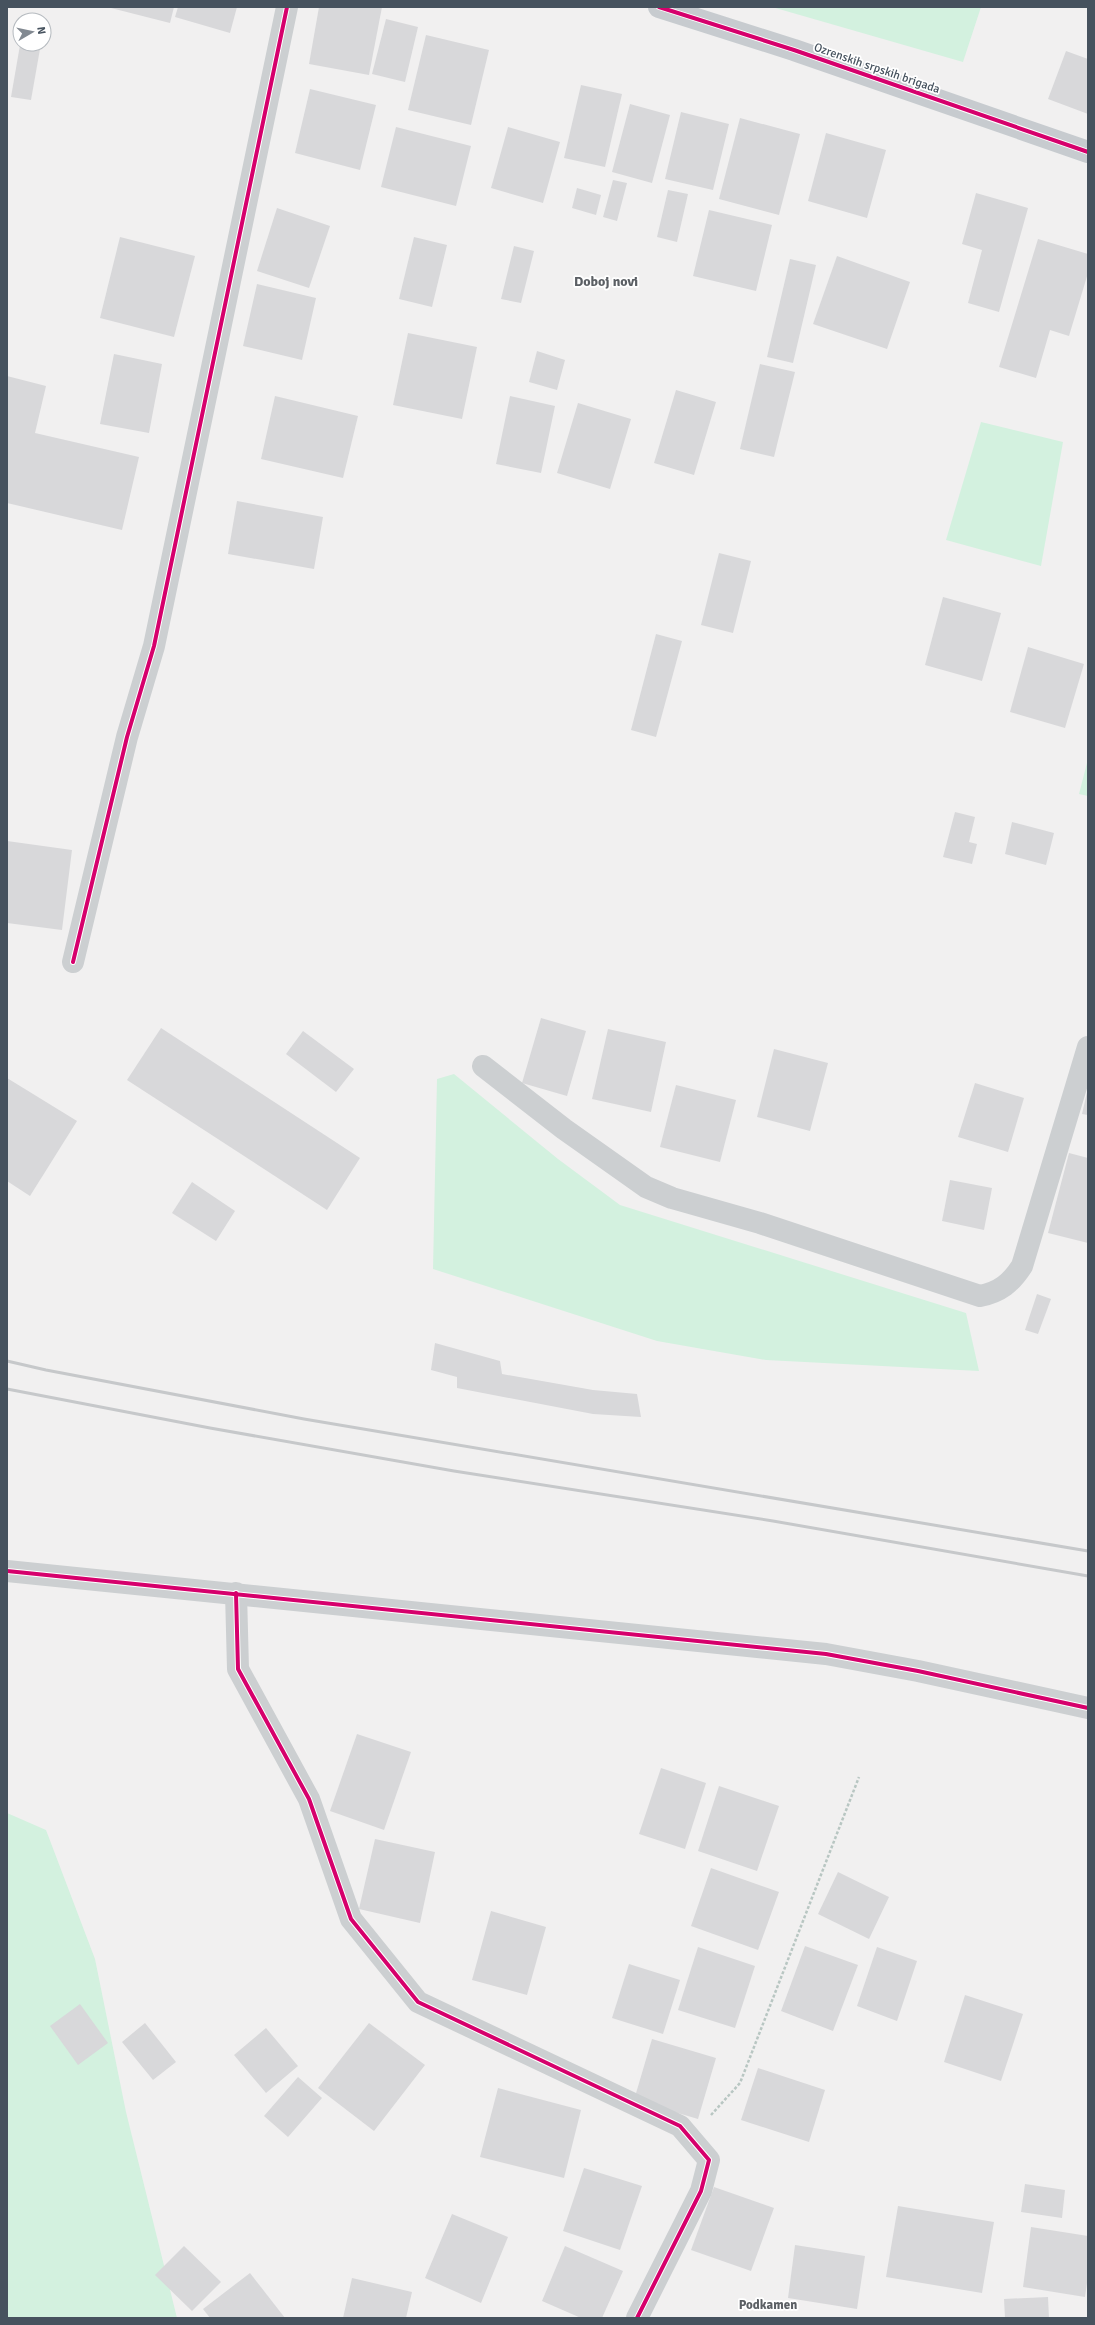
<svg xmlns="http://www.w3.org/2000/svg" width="1095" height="2325" font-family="Signika,sans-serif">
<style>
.green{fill:#d3f1df}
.building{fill:#d8d8da}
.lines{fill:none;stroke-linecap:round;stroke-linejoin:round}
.path{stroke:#b8c6c2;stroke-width:2.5;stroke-dasharray:3 2;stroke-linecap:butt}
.minor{stroke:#cccfd1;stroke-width:22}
.major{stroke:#c7cbcf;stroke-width:22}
.rail{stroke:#c6c8ca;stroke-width:3}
.cycleway-casing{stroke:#fff;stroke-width:6}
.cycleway{stroke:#d6006c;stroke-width:4}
.labels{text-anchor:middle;stroke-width:3.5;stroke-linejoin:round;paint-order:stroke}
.street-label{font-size:12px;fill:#46525e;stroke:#fff}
.neighbourhood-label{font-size:13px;font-weight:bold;fill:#5b5f64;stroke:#fff}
.quarter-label{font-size:14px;font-weight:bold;fill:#5b5f64;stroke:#fff}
</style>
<rect width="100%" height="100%" fill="#f1f0f0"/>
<!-- green -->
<g class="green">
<polygon points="772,7 981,7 963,62"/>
<polygon points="981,422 1063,442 1041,566 946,540"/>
<polygon points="1088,759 1088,796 1079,794"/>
<polygon points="454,1074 558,1159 620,1205 966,1313 979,1371 766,1360 657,1341 433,1269 437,1079"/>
<polygon points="7,1813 46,1830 95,1959 126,2112 177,2318 7,2318"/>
</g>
<!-- building -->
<g class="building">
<polygon points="107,7 174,7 170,23"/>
<polygon points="178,7 237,7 230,33 175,17"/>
<polygon points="319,7 382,7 369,75 309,64"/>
<polygon points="386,19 418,27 405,82 372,74"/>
<polygon points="426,35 489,50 471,125 408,110"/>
<polygon points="20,45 40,49 31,100 11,97"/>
<polygon points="1066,51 1088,59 1088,114 1048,99"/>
<polygon points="581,85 622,94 605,167 564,158"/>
<polygon points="310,89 376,105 360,170 295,153"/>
<polygon points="630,104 670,115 652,183 612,172"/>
<polygon points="681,112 729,124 713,190 665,179"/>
<polygon points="740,118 800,134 779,215 719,199"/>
<polygon points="396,127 471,146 456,206 381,187"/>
<polygon points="508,127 560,142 543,203 491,188"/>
<polygon points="826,133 886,150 867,218 808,201"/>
<polygon points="613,180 627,183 617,221 603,217"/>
<polygon points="577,188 601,195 596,215 572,208"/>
<polygon points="668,190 688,194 677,242 657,237"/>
<polygon points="976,193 1028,208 999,312 968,303 982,250 962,244"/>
<polygon points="277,208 330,226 309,288 257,271"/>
<polygon points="709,210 772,225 756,291 693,276"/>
<polygon points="120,237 195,256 174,337 100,318"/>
<polygon points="414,237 447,245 432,307 399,299"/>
<polygon points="1038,239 1088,254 1088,273 1069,336 1050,330 1036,378 999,367"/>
<polygon points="514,246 534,251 521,303 501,299"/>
<polygon points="837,256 910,282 887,349 813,324"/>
<polygon points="790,259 816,265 793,363 767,357"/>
<polygon points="257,284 316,298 302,360 243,346"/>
<polygon points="408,333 477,347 462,419 393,405"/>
<polygon points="537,351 565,360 557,390 529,382"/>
<polygon points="114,354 162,364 149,433 100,424"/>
<polygon points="760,364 795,372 774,457 740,449"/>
<polygon points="7,376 46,386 35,433 139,457 122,530 7,503"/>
<polygon points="676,390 716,402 694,475 654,463"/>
<polygon points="275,396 358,416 343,478 261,459"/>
<polygon points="510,396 555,406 541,473 496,464"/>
<polygon points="578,403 631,419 610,489 557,473"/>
<polygon points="237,501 323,517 314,569 228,554"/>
<polygon points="719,553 751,561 733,633 701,625"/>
<polygon points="943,597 1001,613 982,681 925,665"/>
<polygon points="656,634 682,641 656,737 631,730"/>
<polygon points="1028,647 1084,664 1065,728 1010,712"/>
<polygon points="955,812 975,817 969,842 977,844 972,864 943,857"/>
<polygon points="1012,822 1054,833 1046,865 1005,854"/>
<polygon points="7,841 72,850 62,930 7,923"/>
<polygon points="541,1018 586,1031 567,1096 522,1083"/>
<polygon points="161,1028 360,1158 327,1210 127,1080"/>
<polygon points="608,1029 666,1042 651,1112 592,1099"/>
<polygon points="303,1031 354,1069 336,1092 286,1054"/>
<polygon points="774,1049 828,1063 810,1131 757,1117"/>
<polygon points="7,1078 77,1121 30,1196 7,1181"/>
<polygon points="975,1083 1024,1098 1008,1152 958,1137"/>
<polygon points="676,1085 736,1100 720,1162 660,1147"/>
<polygon points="1088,1088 1088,1115 1082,1114"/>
<polygon points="1069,1153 1088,1158 1088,1243 1048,1233"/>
<polygon points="950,1180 992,1188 984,1230 942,1221"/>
<polygon points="192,1182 235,1211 216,1241 172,1213"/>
<polygon points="1037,1294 1051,1299 1038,1334 1025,1330"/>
<polygon points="435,1343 500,1361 502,1374 593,1390 637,1394 641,1417 593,1414 457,1388 457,1377 431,1370"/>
<polygon points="357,1734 411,1752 384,1830 330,1811"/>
<polygon points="661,1768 706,1783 685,1849 639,1834"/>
<polygon points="719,1786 779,1806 757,1871 698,1851"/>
<polygon points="375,1839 435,1852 420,1923 359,1909"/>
<polygon points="711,1868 779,1892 758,1950 691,1926"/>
<polygon points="838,1872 889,1897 869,1939 818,1914"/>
<polygon points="491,1911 546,1927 527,1995 472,1980"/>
<polygon points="805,1946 858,1965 833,2031 781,2011"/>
<polygon points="698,1947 755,1966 735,2028 678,2010"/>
<polygon points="877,1947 917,1961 897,2021 857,2006"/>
<polygon points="629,1964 680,1980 663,2034 612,2018"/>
<polygon points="965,1995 1023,2014 1001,2081 944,2062"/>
<polygon points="80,2004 108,2043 78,2065 50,2026"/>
<polygon points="145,2023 176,2062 153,2080 122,2042"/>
<polygon points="369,2023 425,2065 374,2131 318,2088"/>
<polygon points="266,2028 298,2066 266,2093 234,2055"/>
<polygon points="652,2039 716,2058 698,2119 634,2100"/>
<polygon points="758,2068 825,2090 809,2142 741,2120"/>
<polygon points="298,2077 322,2098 288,2137 264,2116"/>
<polygon points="498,2088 581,2110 564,2178 480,2157"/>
<polygon points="584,2168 642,2186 620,2250 563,2231"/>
<polygon points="1025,2184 1065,2190 1062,2218 1021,2212"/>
<polygon points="714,2187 774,2208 751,2271 691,2250"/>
<polygon points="898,2206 994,2222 982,2293 886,2277"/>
<polygon points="452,2214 508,2237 481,2303 425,2278"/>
<polygon points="1031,2227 1088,2236 1088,2276 1085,2297 1023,2287"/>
<polygon points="795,2245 865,2256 857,2309 788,2298"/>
<polygon points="184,2246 221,2282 192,2311 155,2275"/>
<polygon points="565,2246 623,2271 602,2318 581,2318 542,2301"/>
<polygon points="250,2273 285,2318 210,2318 203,2309"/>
<polygon points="352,2278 412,2292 406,2318 343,2318"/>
<polygon points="1048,2297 1049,2318 1005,2318 1004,2299"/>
</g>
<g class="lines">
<!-- path -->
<polyline class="path" points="711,2115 740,2083 859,1777"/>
<!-- minor -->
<g class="minor">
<polyline points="73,962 127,737 154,646 287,7"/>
<path d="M 483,1066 L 564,1129 L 646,1187 L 672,1198 L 760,1223 L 980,1296 C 1000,1292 1011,1283 1022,1266 L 1088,1047"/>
<polyline points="7,1571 826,1654 918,1671 1088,1708"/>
<polyline points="236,1593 238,1669 309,1799 351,1919 418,2002 680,2126 709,2160 701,2191 637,2318"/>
</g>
<!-- major -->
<polyline class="major" points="659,7 794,50 1088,152"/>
<!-- rail -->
<g class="rail">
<polyline points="7,1361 46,1370 304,1419 1088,1551"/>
<polyline points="7,1389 210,1428 454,1471 773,1521 1088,1576"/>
</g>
<defs>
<g id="cycleway">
<polyline points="659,7 794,50 1088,152"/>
<polyline points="73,962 127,737 154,646 287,7"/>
<polyline points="7,1571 826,1654 918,1671 1088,1708"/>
<polyline points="236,1593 238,1669 309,1799 351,1919 418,2002 680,2126 709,2160 701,2191 637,2318"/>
</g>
</defs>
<!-- cycleway casing -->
<use href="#cycleway" class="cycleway-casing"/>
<!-- cycleway -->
<use href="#cycleway" class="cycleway"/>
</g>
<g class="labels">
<!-- street labels -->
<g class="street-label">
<text transform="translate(877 68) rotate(19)" y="4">Ozrenskih srpskih brigada</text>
</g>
<!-- neighbourhood labels -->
<g class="neighbourhood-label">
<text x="768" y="2309">Podkamen</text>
</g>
<!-- quarter labels -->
<g class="quarter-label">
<text x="606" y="286">Doboj novi</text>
</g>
</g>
<!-- border -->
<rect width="1095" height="2325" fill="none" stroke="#46525e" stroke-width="16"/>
<!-- north arrow -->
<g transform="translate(32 32) rotate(81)"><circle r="19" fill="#ffffff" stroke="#b5babf"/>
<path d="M0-3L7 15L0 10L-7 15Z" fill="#828991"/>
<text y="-6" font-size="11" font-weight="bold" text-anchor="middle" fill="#46525e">N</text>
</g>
</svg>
